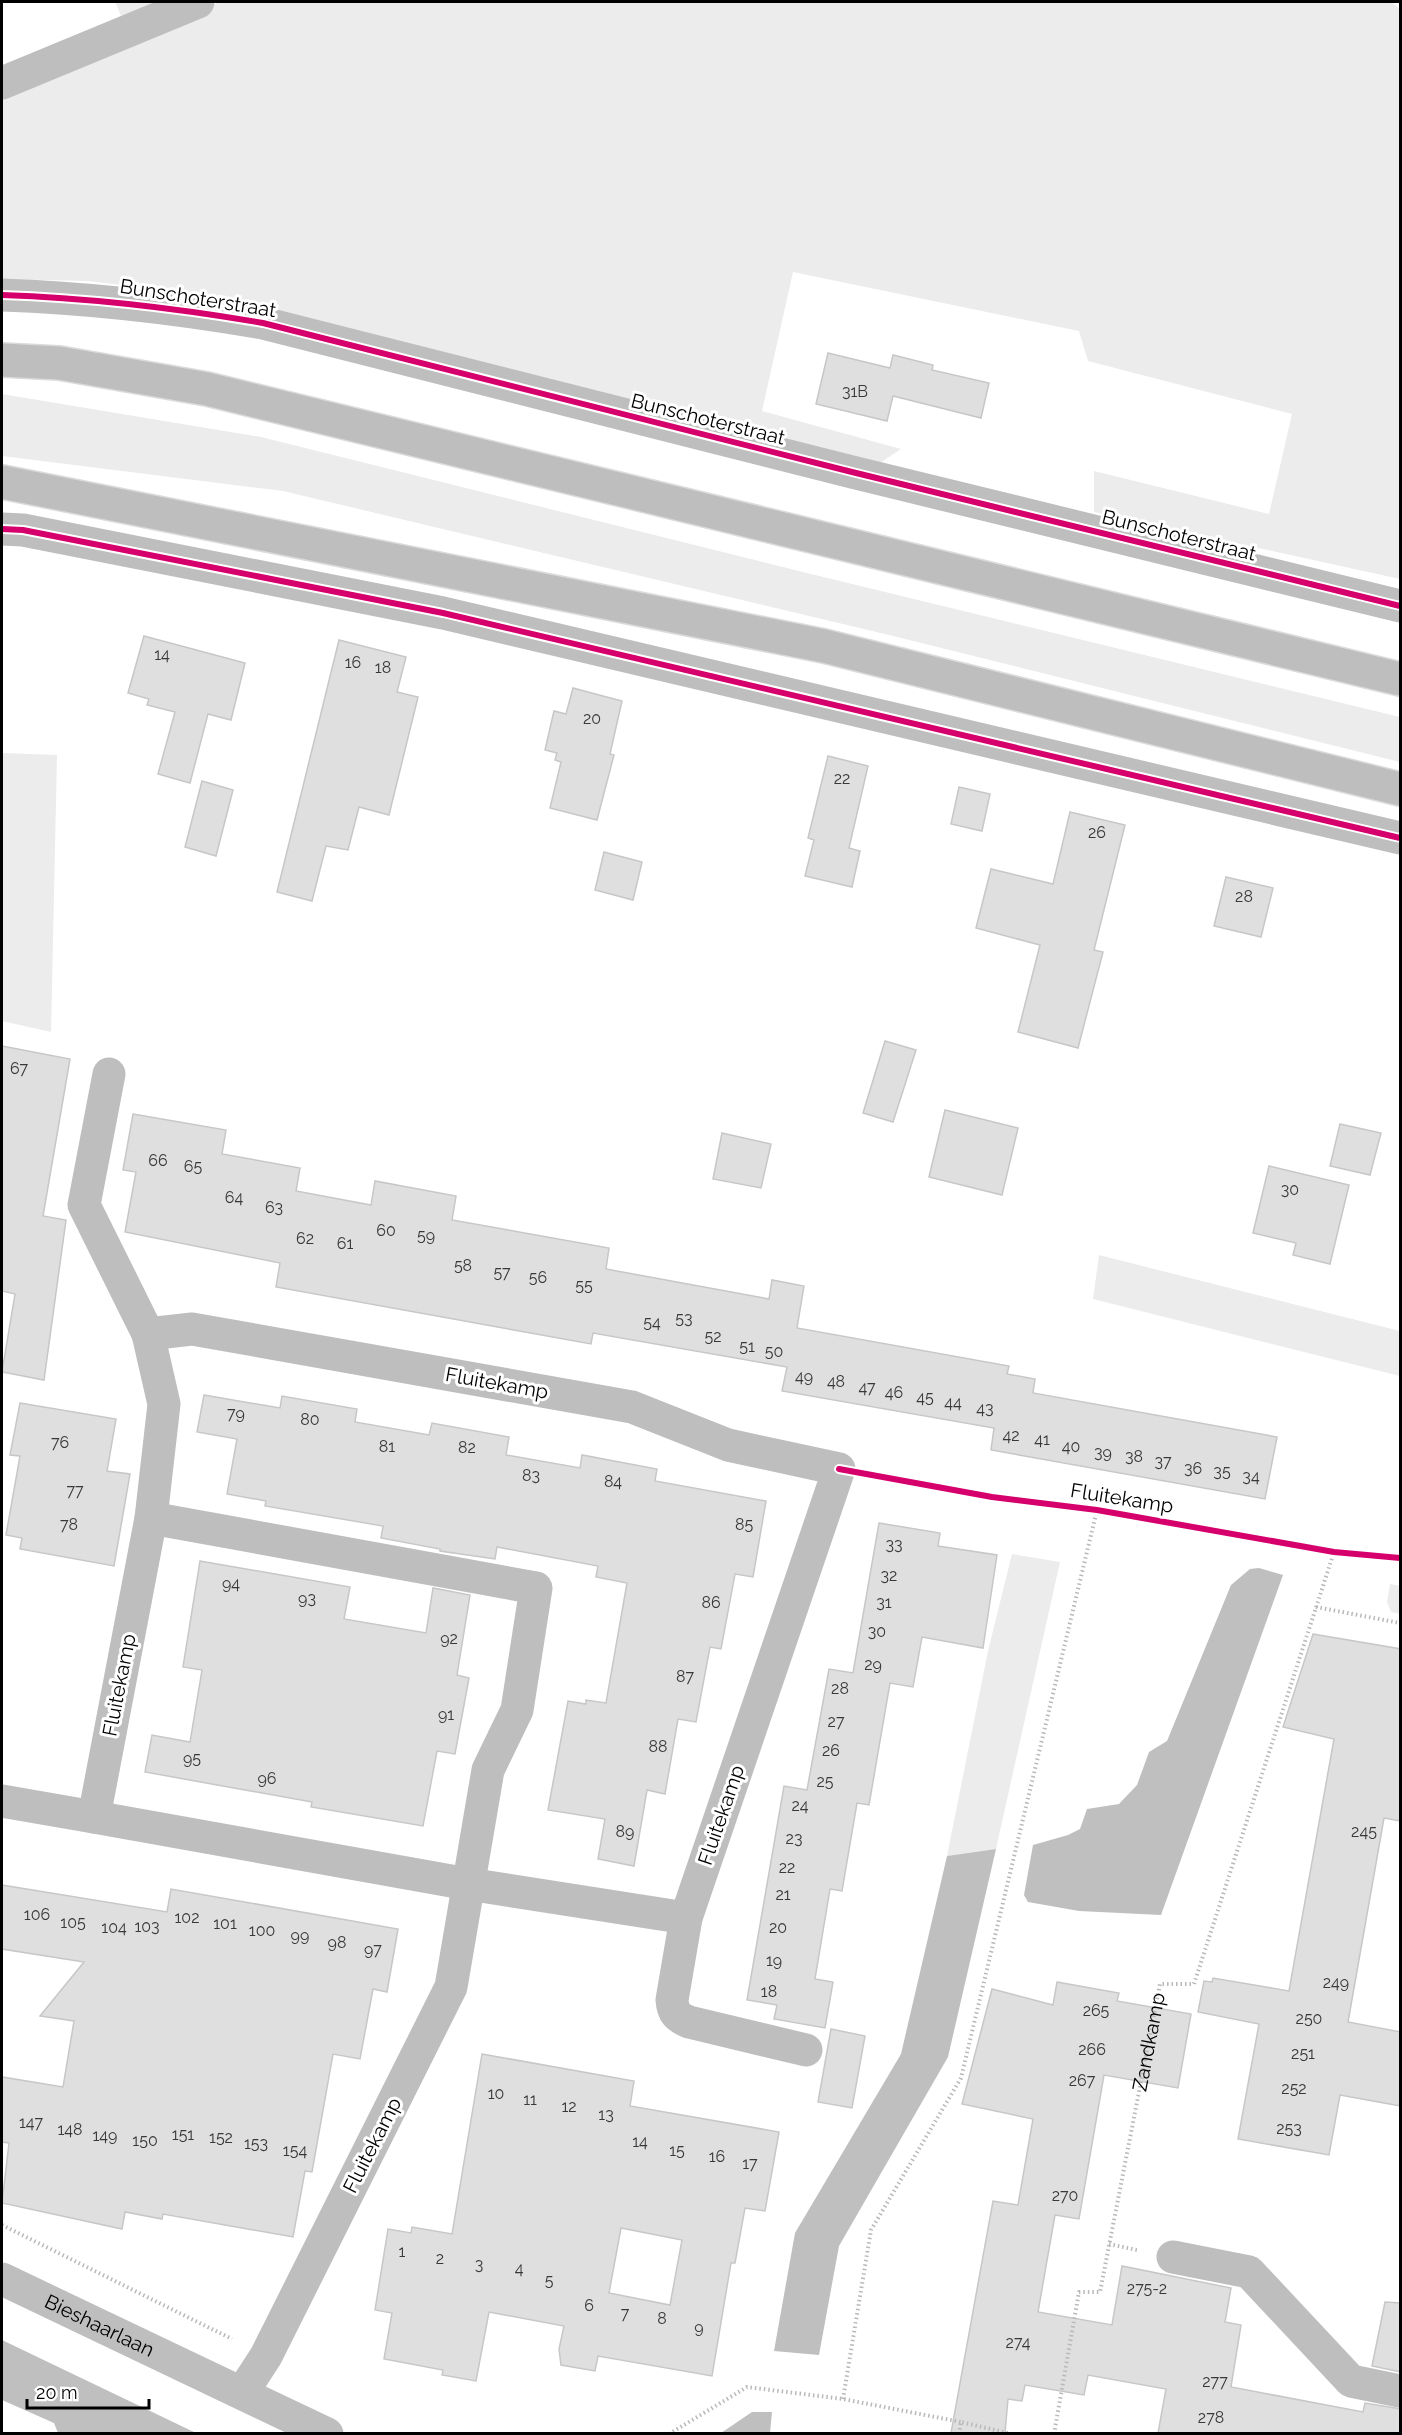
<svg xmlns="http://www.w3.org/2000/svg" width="1402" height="2435" font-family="Raleway,sans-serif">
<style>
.green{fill:#ececec}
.water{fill:#bfbfbf}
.building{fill:#dfdfdf;stroke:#c7c7c7;stroke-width:1.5;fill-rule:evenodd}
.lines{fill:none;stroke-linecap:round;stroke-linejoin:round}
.major-casing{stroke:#dbdbdb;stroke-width:36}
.path{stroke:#b9b9b9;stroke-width:4;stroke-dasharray:1.5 3;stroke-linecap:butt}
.minor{stroke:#bebebe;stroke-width:33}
.major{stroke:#bebebe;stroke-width:33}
.cycleway-casing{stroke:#fff;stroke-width:10}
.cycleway{stroke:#d6006c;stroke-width:6}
.labels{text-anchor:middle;stroke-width:6;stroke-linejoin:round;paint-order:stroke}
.number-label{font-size:16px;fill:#383838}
.street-label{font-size:20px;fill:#000;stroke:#fff}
</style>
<rect width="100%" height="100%" fill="#fff"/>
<!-- green -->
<g class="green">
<polygon points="115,2 168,2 121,16"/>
<polygon points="220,2 1391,2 1400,9 1400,579 1094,512 1094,471 1269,514 1292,414 1088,361 1079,331 793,272 762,411 901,449 880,463 221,297 88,281 2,279 2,95"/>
<polygon points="2,394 261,437 811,574 1400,717 1400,762 889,635 283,491 2,456"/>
<polygon points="2,753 57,755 51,1032 2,1021"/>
<polygon points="1099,1255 1400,1331 1400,1376 1093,1299"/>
<polygon points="1012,1554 1060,1562 996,1849 947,1856 988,1651"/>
<polygon points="1390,1584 1400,1586 1400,1614 1391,1612 1387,1602"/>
</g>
<!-- water -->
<g class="water">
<polygon points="1259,1568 1283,1575 1161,1915 1079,1911 1028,1902 1024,1895 1033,1845 1068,1835 1080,1829 1087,1809 1119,1804 1137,1785 1149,1752 1167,1741 1231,1585 1250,1569"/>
<polygon points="996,1849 948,2057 839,2246 819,2355 774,2351 795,2233 901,2054 947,1856"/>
<polygon points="2,2340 196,2433 58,2433 54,2423 2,2400"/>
<polygon points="752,2412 772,2412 770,2433 721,2433"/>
</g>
<!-- building -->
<g class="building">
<polygon points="828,353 890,368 893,355 933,365 932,370 989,383 981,418 893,396 887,421 816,404"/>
<polygon points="144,636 245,663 231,720 208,714 190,783 158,774 175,712 147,705 149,699 128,693"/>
<polygon points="339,640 406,657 397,692 418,697 389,815 359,807 348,850 326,846 312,901 277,892"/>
<polygon points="573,688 622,701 610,754 614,755 597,820 550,808 561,762 555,760 557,753 545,750 554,711 566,714"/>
<polygon points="828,756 868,766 849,848 860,851 852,887 805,876 814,840 808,838"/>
<polygon points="202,781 233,790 216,856 185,847"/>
<polygon points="959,787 990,794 982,831 951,824"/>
<polygon points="1070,812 1125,825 1094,950 1103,952 1078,1048 1018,1032 1040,945 976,928 991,869 1053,884"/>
<polygon points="604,852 642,862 633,900 595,890"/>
<polygon points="1226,877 1273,888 1261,937 1214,926"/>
<polygon points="885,1041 916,1050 893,1122 863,1113"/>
<polygon points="2,1046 70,1059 43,1216 66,1220 44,1380 2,1372 15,1294 2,1291"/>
<polygon points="945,1110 1018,1128 1002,1195 929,1177"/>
<polygon points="133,1114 226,1130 222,1154 300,1168 296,1191 371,1205 375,1181 456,1196 452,1220 609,1248 606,1269 769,1299 772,1280 804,1286 797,1328 1009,1366 1007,1374 1035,1379 1033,1393 1277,1437 1265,1499 991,1450 994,1428 782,1391 787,1367 593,1333 591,1344 276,1287 280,1263 125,1232 136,1172 123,1170"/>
<polygon points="1340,1124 1381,1133 1370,1175 1330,1166"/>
<polygon points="722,1133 771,1144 761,1188 713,1179"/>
<polygon points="1269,1166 1349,1185 1330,1264 1293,1255 1296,1243 1253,1233"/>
<polygon points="204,1395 280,1408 282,1396 357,1409 355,1422 429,1435 432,1423 509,1437 506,1455 580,1468 582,1455 657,1469 655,1481 766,1501 753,1577 735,1574 721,1649 710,1647 696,1722 678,1719 665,1794 647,1790 634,1866 598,1859 605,1819 548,1810 568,1701 586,1704 586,1700 606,1703 627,1583 596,1577 598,1566 497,1547 495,1559 440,1551 440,1549 381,1538 383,1526 265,1506 266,1501 227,1494 237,1439 197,1432"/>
<polygon points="20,1403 116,1419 107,1471 130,1474 114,1566 20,1549 22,1538 6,1535 20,1456 10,1455"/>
<polygon points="879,1523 940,1533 938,1546 997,1555 983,1648 922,1637 913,1687 890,1683 869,1805 857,1803 842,1891 830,1889 815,1979 833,1982 825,2028 774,2019 777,2005 747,2000 784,1786 807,1790 829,1669 853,1673"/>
<polygon points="200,1561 350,1587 344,1619 426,1633 433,1588 470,1595 457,1675 469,1678 455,1754 437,1751 423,1826 311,1807 312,1802 145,1772 152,1735 190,1742 202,1670 183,1667"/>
<polygon points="1313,1634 1401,1649 1401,1821 1384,1818 1348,2022 1401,2032 1401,2106 1340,2095 1329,2155 1238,2139 1259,2024 1198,2012 1204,1981 1212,1982 1213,1978 1289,1991 1334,1739 1283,1727"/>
<polygon points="2,1885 167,1912 171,1889 398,1929 387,1992 373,1989 360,2059 333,2054 312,2172 305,2171 293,2237 163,2214 162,2219 125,2212 122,2229 2,2203 9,2143 2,2142 2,2077 63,2087 74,2021 40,2016 84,1962 2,1949"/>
<polygon points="1057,1982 1119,1993 1117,2001 1191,2014 1178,2088 1104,2075 1079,2219 1055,2215 1038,2312 1112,2325 1122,2266 1231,2288 1225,2322 1241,2325 1231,2387 1363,2412 1365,2403 1401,2409 1401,2433 1158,2433 1166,2389 1088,2375 1084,2395 1025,2385 1022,2401 1008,2399 1005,2433 951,2433 993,2201 1018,2205 1033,2119 962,2104 992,1989 1053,2005"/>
<polygon points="831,2029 865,2036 852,2108 818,2102"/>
<path d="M 482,2054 L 634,2081 L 630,2106 L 779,2132 L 765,2211 L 745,2208 L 735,2263 L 731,2263 L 712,2376 L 598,2356 L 595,2371 L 561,2365 L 559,2349 L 564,2326 L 489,2312 L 476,2381 L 442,2375 L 443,2370 L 384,2359 L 392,2313 L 375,2310 L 388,2229 L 411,2233 L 412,2227 L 452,2234 ZM 621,2228 L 682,2240 L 670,2305 L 609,2293 Z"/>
<polygon points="1385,2302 1401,2303 1401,2372 1372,2366"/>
</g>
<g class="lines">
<defs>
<g id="major">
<polyline points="2,360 59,363 207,389 1400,679"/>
<polyline points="2,482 824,646 1400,789"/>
</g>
</defs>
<!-- major casing -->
<use href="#major" class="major-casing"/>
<!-- path -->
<g class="path">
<polyline points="1316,1607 1400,1623"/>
<polyline points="2,2225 232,2339"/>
<polyline points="1109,2244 1137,2250"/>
<polyline points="843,2399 871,2230 961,2078 1097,1510"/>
<polyline points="669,2434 747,2387 843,2399 961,2422"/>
<polyline points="959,2434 961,2422 1012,2434"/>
<path id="s1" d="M 1054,2434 L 1079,2292 L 1100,2292 L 1160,1984 L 1194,1984 L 1334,1552"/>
</g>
<!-- minor -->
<g class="minor">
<polyline points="2,83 198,2"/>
<path d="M 2,295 C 90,298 176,308 263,323 L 852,472 L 1400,606"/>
<polyline points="2,529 23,530 443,613 1400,838"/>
<polyline points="109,1074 84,1205 148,1334"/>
<polygon points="192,1329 632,1407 728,1445 839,1469 686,1918 468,1884 94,1817 151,1518 164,1404 148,1334"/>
<polyline points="151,1518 536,1588 517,1710 488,1770 451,1987 266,2356 242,2393"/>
<polyline points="2,1801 94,1817"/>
<path d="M 686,1918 L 672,2000 C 673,2013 677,2017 689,2022 L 806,2050"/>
<polyline points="1173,2257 1249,2272 1351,2381 1400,2391"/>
<path id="s2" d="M 2,2279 L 327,2434"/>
</g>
<!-- major -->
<use href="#major" class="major"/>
<defs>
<g id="cycleway">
<path d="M 2,295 C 90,298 176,308 263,323 L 852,472 L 1400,606"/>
<polyline points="2,529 23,530 443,613 1400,838"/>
<polyline points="839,1469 992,1497 1097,1510 1334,1552 1400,1558"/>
</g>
</defs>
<!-- cycleway casing -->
<use href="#cycleway" class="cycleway-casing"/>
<!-- cycleway -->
<use href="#cycleway" class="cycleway"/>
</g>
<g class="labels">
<!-- number labels -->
<g class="number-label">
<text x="855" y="397">31B</text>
<text x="162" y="660">14</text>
<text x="353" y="668">16</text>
<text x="383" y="673">18</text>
<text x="592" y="724">20</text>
<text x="842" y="784">22</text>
<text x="1097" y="838">26</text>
<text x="1244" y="902">28</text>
<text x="19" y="1074">67</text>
<text x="158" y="1166">66</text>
<text x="193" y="1172">65</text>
<text x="1290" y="1195">30</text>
<text x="234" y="1203">64</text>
<text x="274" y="1213">63</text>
<text x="386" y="1236">60</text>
<text x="426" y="1241">59</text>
<text x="305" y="1244">62</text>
<text x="345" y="1249">61</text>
<text x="463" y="1271">58</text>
<text x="502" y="1278">57</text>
<text x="538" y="1283">56</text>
<text x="584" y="1291">55</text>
<text x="684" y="1324">53</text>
<text x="652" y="1328">54</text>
<text x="713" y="1342">52</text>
<text x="747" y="1352">51</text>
<text x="774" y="1357">50</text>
<text x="804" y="1382">49</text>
<text x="836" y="1387">48</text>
<text x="867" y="1393">47</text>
<text x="894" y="1398">46</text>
<text x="925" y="1403">45</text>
<text x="953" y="1408">44</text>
<text x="985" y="1414">43</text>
<text x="236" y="1419">79</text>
<text x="310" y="1425">80</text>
<text x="1011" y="1441">42</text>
<text x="1042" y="1445">41</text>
<text x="60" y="1448">76</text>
<text x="387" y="1452">81</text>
<text x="1071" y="1452">40</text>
<text x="467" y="1453">82</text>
<text x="1103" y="1458">39</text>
<text x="1134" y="1462">38</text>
<text x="1163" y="1467">37</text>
<text x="1193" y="1474">36</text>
<text x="1222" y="1477">35</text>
<text x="531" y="1481">83</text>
<text x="1251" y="1482">34</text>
<text x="613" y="1487">84</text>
<text x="75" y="1496">77</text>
<text x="69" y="1530">78</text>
<text x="744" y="1530">85</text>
<text x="894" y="1550">33</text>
<text x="889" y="1581">32</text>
<text x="231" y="1589">94</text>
<text x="307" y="1604">93</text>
<text x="711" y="1608">86</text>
<text x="884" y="1608">31</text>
<text x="877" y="1637">30</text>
<text x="449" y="1644">92</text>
<text x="873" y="1670">29</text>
<text x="685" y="1682">87</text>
<text x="840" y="1694">28</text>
<text x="446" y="1720">91</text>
<text x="836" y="1727">27</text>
<text x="658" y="1752">88</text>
<text x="831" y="1756">26</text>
<text x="192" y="1764">95</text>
<text x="267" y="1784">96</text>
<text x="825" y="1787">25</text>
<text x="800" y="1811">24</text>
<text x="625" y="1837">89</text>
<text x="1364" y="1837">245</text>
<text x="794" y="1844">23</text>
<text x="787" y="1873">22</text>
<text x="783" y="1900">21</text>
<text x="37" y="1920">106</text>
<text x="187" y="1923">102</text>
<text x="73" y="1928">105</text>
<text x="225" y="1929">101</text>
<text x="147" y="1932">103</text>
<text x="114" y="1933">104</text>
<text x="778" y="1933">20</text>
<text x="262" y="1936">100</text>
<text x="300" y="1941">99</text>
<text x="337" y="1948">98</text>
<text x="373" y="1955">97</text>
<text x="774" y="1966">19</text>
<text x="1336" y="1988">249</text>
<text x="769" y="1997">18</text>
<text x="1096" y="2016">265</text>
<text x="1309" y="2024">250</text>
<text x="1092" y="2055">266</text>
<text x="1303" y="2059">251</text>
<text x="1082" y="2086">267</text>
<text x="1294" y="2094">252</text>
<text x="496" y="2099">10</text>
<text x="530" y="2105">11</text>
<text x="569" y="2112">12</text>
<text x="606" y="2120">13</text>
<text x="31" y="2128">147</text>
<text x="1289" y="2134">253</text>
<text x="70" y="2135">148</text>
<text x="183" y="2140">151</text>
<text x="105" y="2141">149</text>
<text x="221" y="2143">152</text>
<text x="145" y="2146">150</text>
<text x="640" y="2147">14</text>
<text x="256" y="2149">153</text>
<text x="295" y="2156">154</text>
<text x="677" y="2156">15</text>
<text x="717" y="2162">16</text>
<text x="750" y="2169">17</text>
<text x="1065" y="2201">270</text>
<text x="402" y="2257">1</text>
<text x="440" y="2264">2</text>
<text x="479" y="2270">3</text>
<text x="519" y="2274">4</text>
<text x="549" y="2286">5</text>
<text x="1147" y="2294">275-2</text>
<text x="589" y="2311">6</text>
<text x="625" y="2319">7</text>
<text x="662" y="2324">8</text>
<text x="699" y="2333">9</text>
<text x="1018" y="2348">274</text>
<text x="1215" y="2387">277</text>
<text x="1211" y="2423">278</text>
</g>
<!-- street labels -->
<g class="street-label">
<text transform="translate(198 298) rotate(9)" y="7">Bunschoterstraat</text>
<text transform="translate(708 419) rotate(14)" y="7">Bunschoterstraat</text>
<text transform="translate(1179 535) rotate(14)" y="7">Bunschoterstraat</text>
<text transform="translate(497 1383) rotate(10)" y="7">Fluitekamp</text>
<text transform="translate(1122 1498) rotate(9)" y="7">Fluitekamp</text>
<text transform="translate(119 1685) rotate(-79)" y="7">Fluitekamp</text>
<text transform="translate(721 1815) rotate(-71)" y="7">Fluitekamp</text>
<text dy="7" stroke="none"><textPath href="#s1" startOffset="420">Zandkamp</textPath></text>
<text transform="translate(372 2145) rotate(-63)" y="7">Fluitekamp</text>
<text dy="7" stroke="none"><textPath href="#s2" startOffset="108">Bieshaarlaan</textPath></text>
</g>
</g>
<!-- border -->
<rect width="1402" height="2435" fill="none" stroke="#000000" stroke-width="6"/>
<!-- scale -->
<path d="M27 2399v9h122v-9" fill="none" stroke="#000000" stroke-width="3"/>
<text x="36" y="2399" font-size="18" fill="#000000" stroke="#ffffff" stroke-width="4.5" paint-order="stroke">20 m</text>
</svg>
